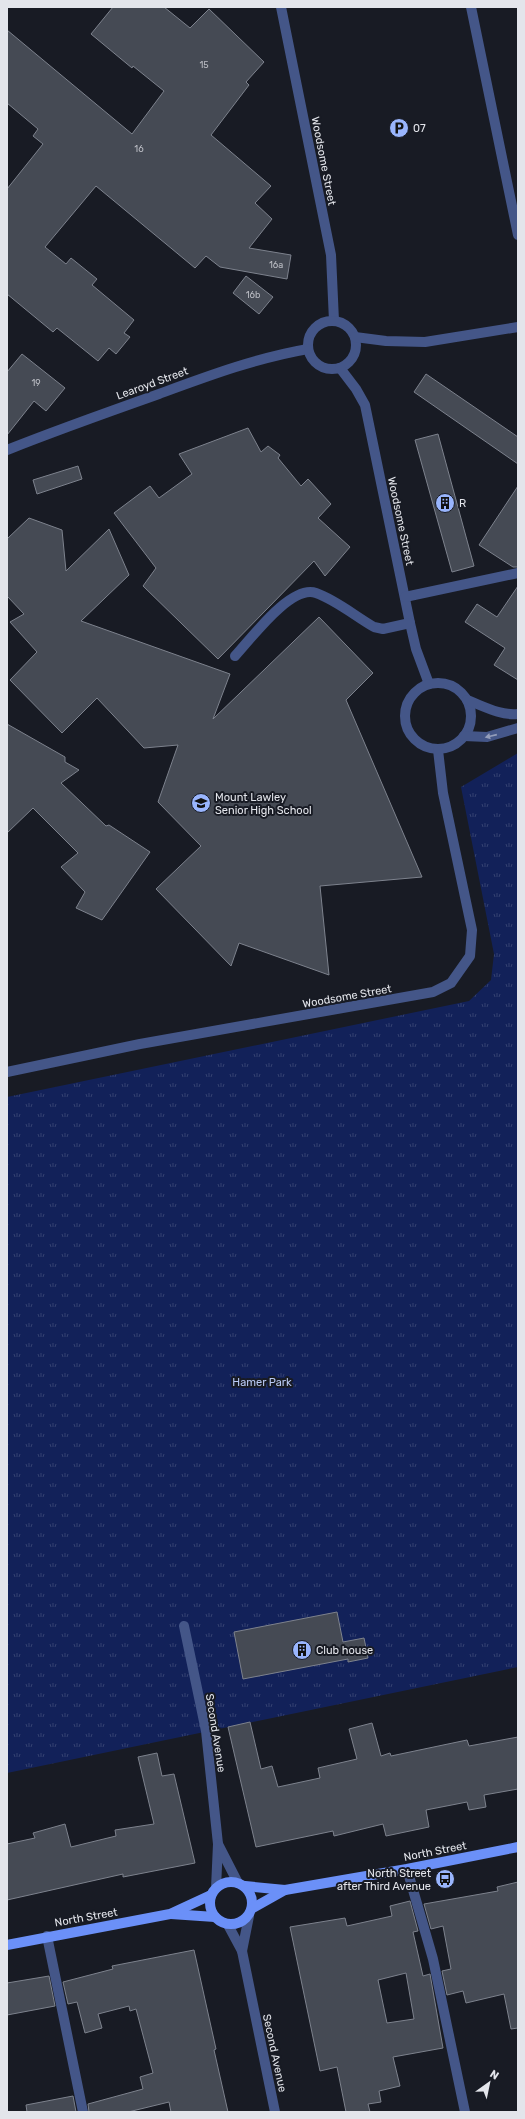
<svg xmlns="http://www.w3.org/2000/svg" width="525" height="2119" font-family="Rubik,sans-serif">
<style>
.park{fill:url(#park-tufts)}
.building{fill:#454a54;stroke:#7d828d;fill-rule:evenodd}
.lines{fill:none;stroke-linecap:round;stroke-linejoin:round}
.minor{stroke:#445688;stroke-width:10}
.major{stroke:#6b90f8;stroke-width:10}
.oneway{fill:#949eba}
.labels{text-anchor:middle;stroke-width:4;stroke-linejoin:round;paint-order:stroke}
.number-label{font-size:9px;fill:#bcbec5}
.poi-label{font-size:11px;fill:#e3e5eb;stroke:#181b24;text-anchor:start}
.street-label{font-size:11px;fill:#e3e5eb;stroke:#181b24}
.park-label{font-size:11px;fill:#b9caf5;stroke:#181b24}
</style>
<defs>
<pattern id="park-tufts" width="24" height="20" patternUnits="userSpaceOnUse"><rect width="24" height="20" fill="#122159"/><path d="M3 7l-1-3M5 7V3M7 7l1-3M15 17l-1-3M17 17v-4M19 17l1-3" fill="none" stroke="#344171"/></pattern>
</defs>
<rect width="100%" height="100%" fill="#181b24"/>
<!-- park -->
<polygon class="park" points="518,753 518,1667 7,1773 7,1097 469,1001 491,980 494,954 461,787"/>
<!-- building -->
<g class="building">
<polygon points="113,7 164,7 190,28 209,9 264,62 246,82 249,85 211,135 271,186 255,203 272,219 249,248 291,255 287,279 220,267 206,256 195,268 96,186 45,247 66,264 71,258 97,279 92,285 134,320 124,333 130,337 116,354 109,348 98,361 57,328 53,332 7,294 7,189 43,144 33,136 38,129 7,103 7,30 132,134 164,91 133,66 132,68 91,34"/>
<polygon points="246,276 273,297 259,314 233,293"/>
<polygon points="22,354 65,388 46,411 34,401 7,435 7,372"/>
<polygon points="426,374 518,437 518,464 414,392"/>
<polygon points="248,428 261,452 268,446 280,455 278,458 301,486 308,479 331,504 318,518 350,547 325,576 314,561 218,659 143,586 156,568 114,513 150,486 159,498 192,474 179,454"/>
<polygon points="438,434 474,566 452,572 415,440"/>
<polygon points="78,466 82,479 37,494 33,480"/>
<polygon points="518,486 518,567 513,567 479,545"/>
<polygon points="29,518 62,530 66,571 109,529 129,575 81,621 230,674 213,719 319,617 373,673 346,700 422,877 320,886 329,975 239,943 231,966 156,889 201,846 158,802 178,745 144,748 97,698 62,733 10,680 37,652 10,622 24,614 7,596 7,539"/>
<polygon points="518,586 518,680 494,665 505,648 465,622 477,604 497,617"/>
<polygon points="7,724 65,757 65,762 79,770 61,783 106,826 109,825 150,852 102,920 76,908 85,892 61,867 78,853 33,808 7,833"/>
<polygon points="337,1612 343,1642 364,1638 368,1658 348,1662 348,1659 243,1679 234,1632"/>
<polygon points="250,1722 261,1769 272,1766 278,1787 320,1778 318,1768 357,1759 349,1729 372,1723 381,1756 390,1753 391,1756 467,1740 469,1746 518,1737 518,1789 484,1795 486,1807 469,1810 467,1802 426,1810 429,1827 386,1836 383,1824 334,1836 333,1831 256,1847 228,1727"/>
<polygon points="157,1753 162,1776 174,1774 195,1863 123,1877 123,1874 7,1900 7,1844 35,1838 33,1833 65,1824 71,1847 116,1836 115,1830 154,1824 138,1757"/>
<polygon points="518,1882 518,2028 511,2029 504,1994 466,2003 463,1991 447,1995 442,1971 451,1969 443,1926 431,1929 424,1904 498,1891 497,1887"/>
<path d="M 410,1901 L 418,1931 L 413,1932 L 423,1976 L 430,1974 L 443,2048 L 393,2057 L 400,2086 L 379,2091 L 381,2102 L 368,2104 L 370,2112 L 346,2112 L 337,2067 L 320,2071 L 290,1927 L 345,1918 L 347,1926 L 392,1916 L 390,1906 ZM 406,1973 L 414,2019 L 387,2023 L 378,1980 Z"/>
<polygon points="194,1950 216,2049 214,2050 228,2112 171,2112 169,2102 128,2112 89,2112 88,2104 143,2089 140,2077 153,2073 136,2009 130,2011 129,2006 98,2014 102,2028 85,2033 77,2002 68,2004 63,1982 113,1969 112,1966"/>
<polygon points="49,1976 55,2006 7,2015 7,1983"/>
<polygon points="73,2096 76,2112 27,2112 26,2105"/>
</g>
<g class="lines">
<!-- minor -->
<g class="minor">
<polyline points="281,7 331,255 334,321"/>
<polyline points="471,7 518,235"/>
<circle cx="332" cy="345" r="24"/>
<polyline points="355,337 386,341 425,342 518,327"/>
<polyline points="340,368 356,389 365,405 410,623 416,649 429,684"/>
<path d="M 7,450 C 57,430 108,412 159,394 C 208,376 256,358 308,349"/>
<polyline points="405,597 518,573"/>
<path d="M 235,656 C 251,639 291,584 316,593 C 336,600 355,616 374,627 L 383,629 L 410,623"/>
<circle cx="438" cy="716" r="33"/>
<path d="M 467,700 C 483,706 501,716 518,714"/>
<polyline points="464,736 487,737 518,728"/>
<polyline points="7,1072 140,1044 433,992 451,983 470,956 472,930 443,793 438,750"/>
<polyline points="184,1626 206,1731 218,1844 216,1888"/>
<polyline points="218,1844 238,1883"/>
<polyline points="407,1869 433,1959 465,2112"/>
<polyline points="228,1925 242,1951 275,2112"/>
<polyline points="47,1936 83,2112"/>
<polyline points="242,1951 249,1916"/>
</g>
<!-- major -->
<g class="major">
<circle cx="231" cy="1903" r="21"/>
<polyline points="245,1886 285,1890 407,1869 518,1847"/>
<polyline points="253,1908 285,1890"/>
<polyline points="171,1914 215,1917"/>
<polyline points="7,1945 170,1914 211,1895"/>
</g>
</g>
<!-- one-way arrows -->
<defs><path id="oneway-solid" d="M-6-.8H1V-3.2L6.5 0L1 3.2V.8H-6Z"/></defs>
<use class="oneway" href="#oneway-solid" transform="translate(491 736) rotate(167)"/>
<!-- icons -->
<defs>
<symbol id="parking-disc" viewBox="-11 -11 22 22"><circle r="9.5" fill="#99b5fd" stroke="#181b24"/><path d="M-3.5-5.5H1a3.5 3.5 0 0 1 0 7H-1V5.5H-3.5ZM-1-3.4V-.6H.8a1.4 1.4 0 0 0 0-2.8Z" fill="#111"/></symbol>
<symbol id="building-disc" viewBox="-11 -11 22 22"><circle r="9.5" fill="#99b5fd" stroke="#181b24"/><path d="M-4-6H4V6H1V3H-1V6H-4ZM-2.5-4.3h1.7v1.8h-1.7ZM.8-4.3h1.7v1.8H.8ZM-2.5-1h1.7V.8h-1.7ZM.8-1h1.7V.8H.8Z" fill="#111"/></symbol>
<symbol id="school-disc" viewBox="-11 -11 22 22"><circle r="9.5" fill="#99b5fd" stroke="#181b24"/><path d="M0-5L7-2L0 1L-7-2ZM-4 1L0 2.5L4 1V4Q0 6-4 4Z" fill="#111"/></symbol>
<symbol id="bus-disc" viewBox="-11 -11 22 22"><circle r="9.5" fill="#99b5fd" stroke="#181b24"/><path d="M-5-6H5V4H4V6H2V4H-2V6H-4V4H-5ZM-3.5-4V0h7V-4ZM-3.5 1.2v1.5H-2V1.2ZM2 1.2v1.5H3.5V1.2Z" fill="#111"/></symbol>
</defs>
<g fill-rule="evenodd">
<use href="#parking-disc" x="388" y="117" width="22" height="22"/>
<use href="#building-disc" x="434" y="492" width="22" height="22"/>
<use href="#school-disc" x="190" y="792" width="22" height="22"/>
<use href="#building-disc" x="291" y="1639" width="22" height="22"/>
<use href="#bus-disc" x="434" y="1868" width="22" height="22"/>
</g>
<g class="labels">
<!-- number labels -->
<g class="number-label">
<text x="204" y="68">15</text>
<text x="139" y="152">16</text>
<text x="276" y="268">16a</text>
<text x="253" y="298">16b</text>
<text x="36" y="386">19</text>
</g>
<!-- poi labels -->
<g class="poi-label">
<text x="413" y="132">07</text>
<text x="459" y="507">R</text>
<text x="215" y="801">Mount Lawley<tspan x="215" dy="13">Senior High School</tspan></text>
<text x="316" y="1654">Club house</text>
<text x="431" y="1877" text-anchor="end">North Street<tspan x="431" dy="13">after Third Avenue</tspan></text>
</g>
<!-- street labels -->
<g class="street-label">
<text transform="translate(324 161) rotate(79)" y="4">Woodsome Street</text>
<text transform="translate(152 383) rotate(-20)" y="4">Learoyd Street</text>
<text transform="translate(401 521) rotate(78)" y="4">Woodsome Street</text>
<text transform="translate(347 996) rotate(-10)" y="4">Woodsome Street</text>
<text transform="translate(216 1733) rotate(81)" y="4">Second Avenue</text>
<text transform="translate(435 1851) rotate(-11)" y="4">North Street</text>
<text transform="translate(86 1917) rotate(-10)" y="4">North Street</text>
<text transform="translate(275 2053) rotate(78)" y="4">Second Avenue</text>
</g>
<!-- park labels -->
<g class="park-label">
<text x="262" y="1386">Hamer Park</text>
</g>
</g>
<!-- border -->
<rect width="525" height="2119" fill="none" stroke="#e3e5eb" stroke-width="16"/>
<!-- north arrow -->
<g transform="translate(489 2083) rotate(33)" stroke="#181b24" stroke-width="3" paint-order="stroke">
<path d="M0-3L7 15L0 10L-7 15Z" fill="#e3e5eb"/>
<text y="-6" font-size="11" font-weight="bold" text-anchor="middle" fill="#e3e5eb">N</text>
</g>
</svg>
